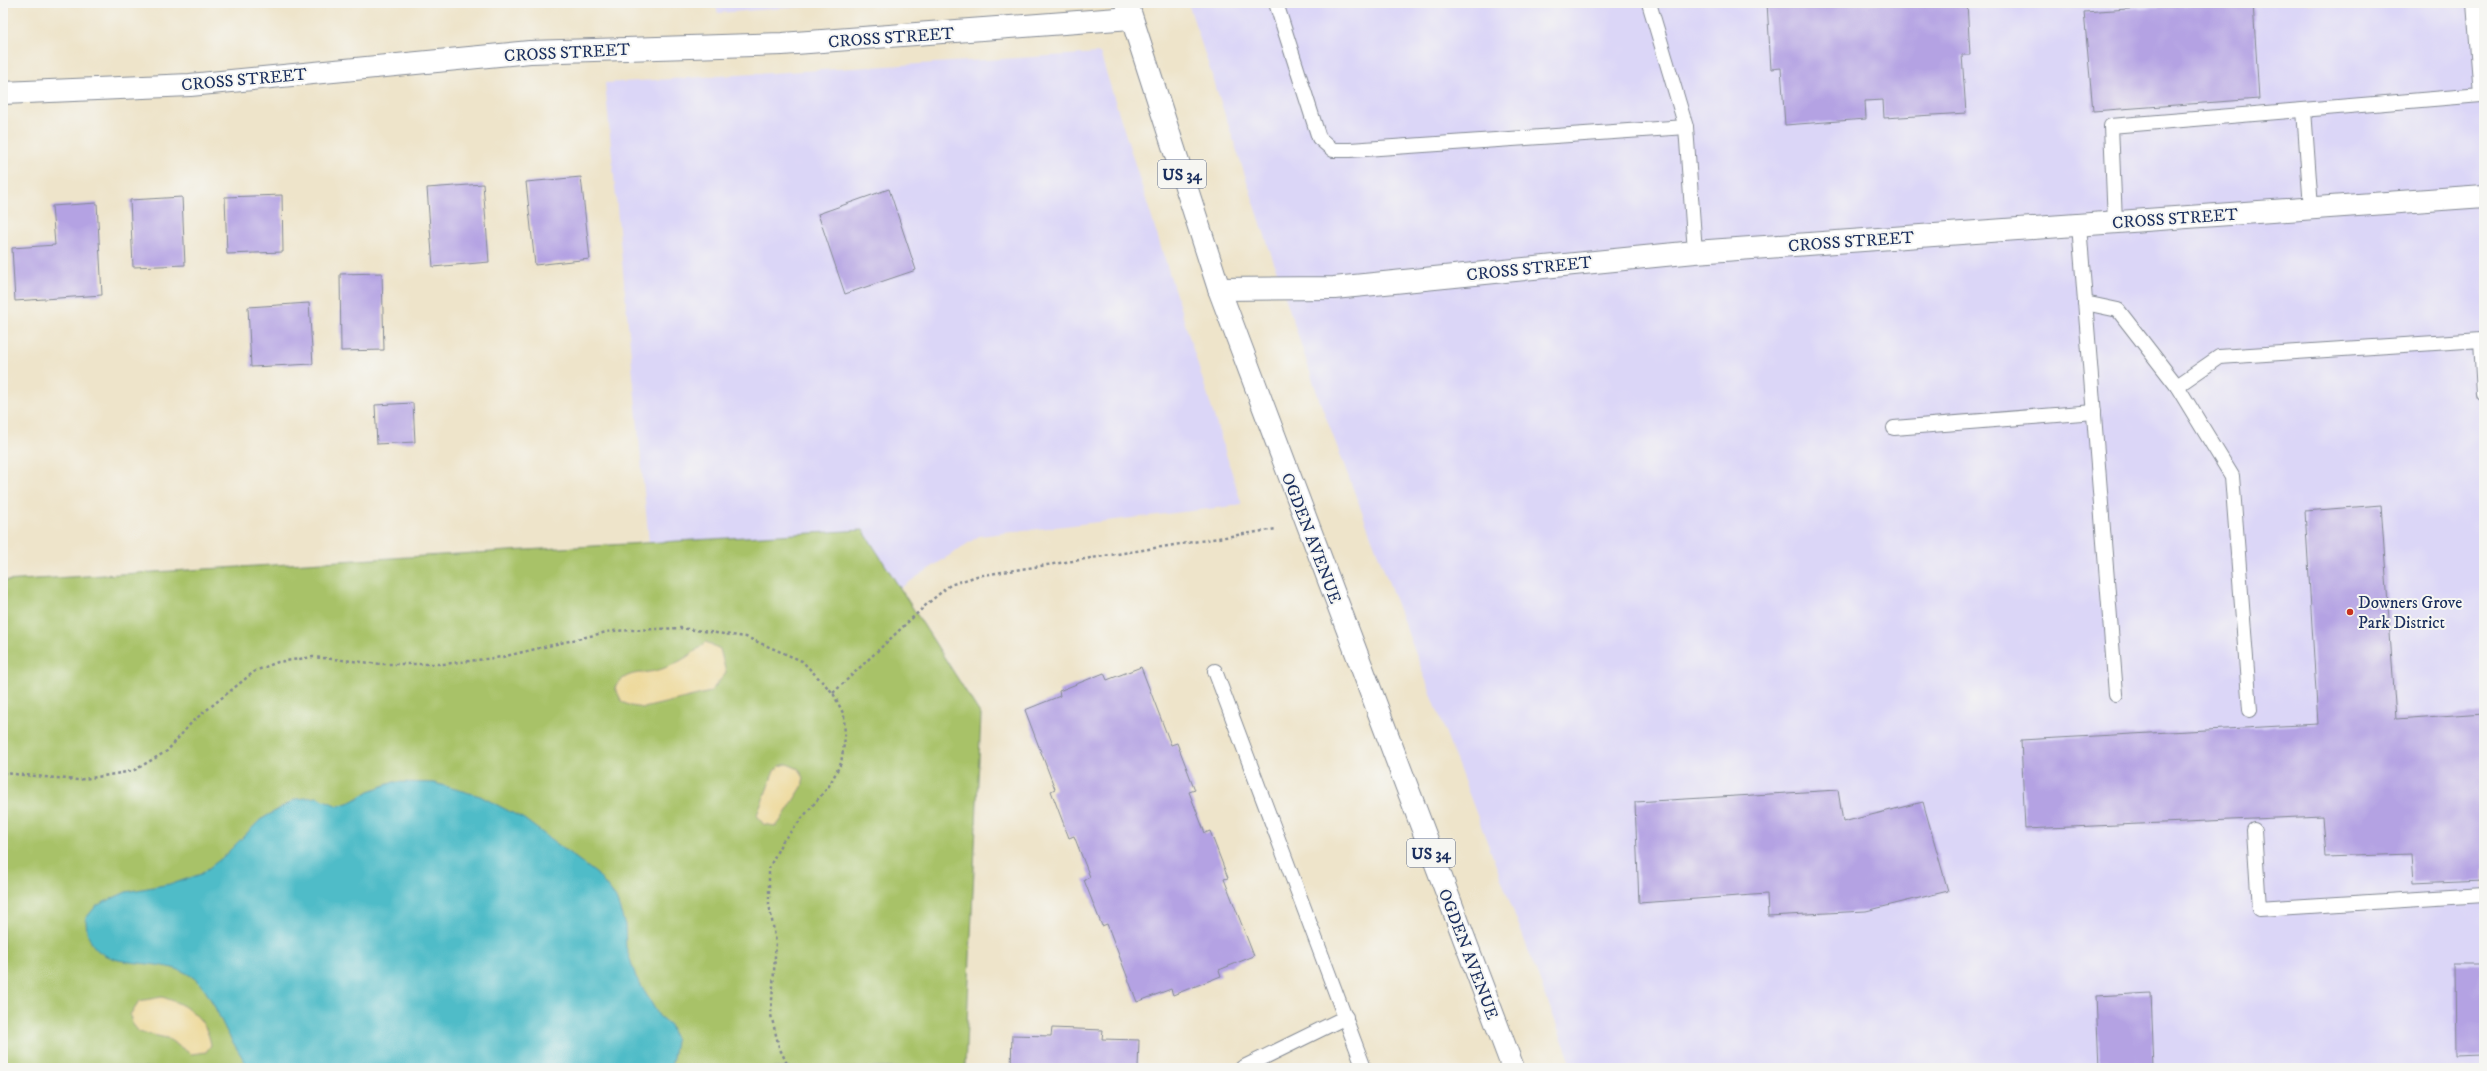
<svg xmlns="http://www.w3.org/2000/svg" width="2487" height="1071" font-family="'IM FELL DW Pica',serif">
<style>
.built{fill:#dbd6f7}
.green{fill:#a8c268;stroke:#627863}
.sand{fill:#eeda9e;stroke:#84847e}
.water{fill:#4fbcc8;stroke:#357693}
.building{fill:#b4a2e3}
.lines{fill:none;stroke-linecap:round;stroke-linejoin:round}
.lane-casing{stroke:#848a94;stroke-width:16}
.street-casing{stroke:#848a94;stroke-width:24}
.primary-casing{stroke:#848a94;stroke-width:24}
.path{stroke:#848a94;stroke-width:2.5;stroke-dasharray:3 3;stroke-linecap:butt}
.lane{stroke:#fff;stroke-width:14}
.street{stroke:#fff;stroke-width:22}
.primary{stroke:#fff;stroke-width:22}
.poi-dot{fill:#c8321e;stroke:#f6f6f2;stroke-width:1.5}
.labels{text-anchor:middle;stroke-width:4;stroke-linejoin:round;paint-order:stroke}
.shield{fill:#f6f6f2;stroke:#5d6b8a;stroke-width:1}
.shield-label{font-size:16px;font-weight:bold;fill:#1b2f5e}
.street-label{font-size:17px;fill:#1b2f5e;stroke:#f6f6f2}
.poi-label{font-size:17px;fill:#1b2f5e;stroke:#f6f6f2;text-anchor:start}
</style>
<rect width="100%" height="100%" fill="#f6f6f2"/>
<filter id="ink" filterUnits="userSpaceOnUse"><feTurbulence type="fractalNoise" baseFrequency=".025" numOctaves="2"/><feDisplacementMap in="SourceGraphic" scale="8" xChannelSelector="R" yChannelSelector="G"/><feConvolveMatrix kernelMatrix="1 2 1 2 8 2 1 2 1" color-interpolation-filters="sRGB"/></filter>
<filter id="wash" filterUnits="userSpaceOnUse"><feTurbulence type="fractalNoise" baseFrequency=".012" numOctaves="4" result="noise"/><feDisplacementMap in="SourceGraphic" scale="16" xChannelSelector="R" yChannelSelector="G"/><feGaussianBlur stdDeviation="0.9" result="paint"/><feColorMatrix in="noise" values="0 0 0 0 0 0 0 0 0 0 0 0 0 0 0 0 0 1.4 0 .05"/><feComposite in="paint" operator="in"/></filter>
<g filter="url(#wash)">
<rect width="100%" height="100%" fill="#eee4ca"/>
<!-- built -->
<g class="built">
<polygon points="715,3 855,3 718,13"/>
<polygon points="1188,3 2484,3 2484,1068 1573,1068 1319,399"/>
<polygon points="1100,53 1242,505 979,536 900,588 863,530 649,543 605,83"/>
</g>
<!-- green -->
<polygon class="green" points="863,530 981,715 965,1068 3,1068 3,581"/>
<!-- sand -->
<g class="sand">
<path d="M 706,642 L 720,649 L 726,673 L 710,692 L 644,708 L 631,706 L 622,702 L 615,687 C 629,668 642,676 662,669 C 679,663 693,654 706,642 Z"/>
<polygon points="787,764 799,769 804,778 802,787 779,823 775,826 763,824 757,815 774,771 780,766"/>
<path d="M 162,997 C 187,1005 206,1017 211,1045 L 206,1052 L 191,1054 L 167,1038 L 139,1032 L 132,1023 L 130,1015 L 139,1001 Z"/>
</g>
<!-- water -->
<path class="water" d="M 394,782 L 434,783 L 480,796 L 524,819 L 597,874 L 616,898 L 625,925 L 626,947 L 636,977 L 659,1016 L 670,1025 L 676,1041 L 671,1068 L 249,1068 C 242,1057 235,1046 228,1034 C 219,1017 210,992 195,979 C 160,949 86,983 86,918 L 96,906 L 126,892 L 175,883 L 201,874 L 222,858 L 260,820 L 296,799 L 317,797 L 338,806 L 353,801 L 369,791 Z"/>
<g id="blocks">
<!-- building -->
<g class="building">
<polygon points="1767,3 1967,3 1970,55 1962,55 1966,113 1884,118 1883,100 1865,101 1866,119 1785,125 1781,68 1771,69"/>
<polygon points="2217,3 2253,3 2259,99 2093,111 2084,12"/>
<polygon points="581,177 590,259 535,265 526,182"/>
<polygon points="483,184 489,262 433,267 427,188"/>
<polygon points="889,189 916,270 845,294 818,214"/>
<polygon points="282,195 283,252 227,254 225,197"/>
<polygon points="182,197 185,265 133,267 130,200"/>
<polygon points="97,203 102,295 15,301 12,248 55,245 52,206"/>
<polygon points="382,273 384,350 341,351 340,274"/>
<polygon points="309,303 313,364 251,367 248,307"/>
<polygon points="413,403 415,442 377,444 375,405"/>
<polygon points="2381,505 2396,719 2484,713 2484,880 2413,883 2411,854 2325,857 2322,816 2025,829 2021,740 2318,724 2305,511"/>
<polygon points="1141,667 1171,745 1177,743 1195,790 1189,792 1205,833 1210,831 1228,878 1224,879 1254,956 1219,970 1221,976 1173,995 1171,989 1137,1002 1107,924 1102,926 1084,880 1090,877 1074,836 1069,838 1051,791 1055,789 1025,710 1060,696 1059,691 1104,673 1107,680"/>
<polygon points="1838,790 1843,822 1923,802 1948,891 1866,911 1768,916 1767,894 1639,903 1635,802"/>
<polygon points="2455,964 2484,964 2484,1056 2456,1057"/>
<polygon points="2151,993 2154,1068 2099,1068 2096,996"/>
<polygon points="1052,1028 1103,1030 1102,1039 1139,1040 1138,1068 1011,1068 1012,1035 1051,1036"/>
</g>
</g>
</g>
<g filter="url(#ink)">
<use href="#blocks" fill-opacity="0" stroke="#848a94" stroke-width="1"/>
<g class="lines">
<defs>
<g id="lane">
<polyline points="1276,3 1319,138 1333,150 1350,150 1686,127"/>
<polyline points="1649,3 1686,127 1695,252"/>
<polyline points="2304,110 2311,208"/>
<polyline points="2115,222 2111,126 2481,95 2474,3"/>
<polyline points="2079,225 2116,694"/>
<polyline points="2085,303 2118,310 2177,386 2232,476 2250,710"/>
<polyline points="2177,386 2219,357 2481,340 2484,394"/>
<polyline points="1894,428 2094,412"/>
<polyline points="1215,671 1364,1068"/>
<polyline points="2254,830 2259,909 2484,895"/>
<polyline points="1242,1068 1346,1017"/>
</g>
<g id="street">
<polyline points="3,93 190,85 530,52 782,44 1131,18"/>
<polyline points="1219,289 1334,288 1695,252 2484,196"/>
</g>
<polyline id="primary" points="1127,3 1219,289 1513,1068"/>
</defs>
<!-- lane casing -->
<use href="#lane" class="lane-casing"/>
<!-- street casing -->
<use href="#street" class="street-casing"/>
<!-- primary casing -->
<use href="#primary" class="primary-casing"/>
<!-- path -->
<g class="path">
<polyline points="833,693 927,604 950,585 977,576 1276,529"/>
<polyline points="3,773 78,780 133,771 167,751 193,721 255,671 278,662 313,657 381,664 444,664 502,657 611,631 680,628 746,637 802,661 833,693 844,715 845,738 841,763 829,786 782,842 769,868 769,904 776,942 771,1015 779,1047 789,1068"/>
</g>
<!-- lane -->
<use href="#lane" class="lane"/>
<!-- street -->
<use href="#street" class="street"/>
<!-- primary -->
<use href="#primary" class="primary"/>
</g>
</g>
<!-- markers -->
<circle class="poi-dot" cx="2350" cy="612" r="4"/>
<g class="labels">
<!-- shield labels -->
<g class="shield">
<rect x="1158" y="160" width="48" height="28" rx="3"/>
<rect x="1407" y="839" width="48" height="28" rx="3"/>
</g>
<g class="shield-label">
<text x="1182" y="180">US 34</text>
<text x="1431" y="859">US 34</text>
</g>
<!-- street labels -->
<g class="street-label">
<text transform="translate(891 37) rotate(-4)" y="6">CROSS STREET</text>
<text transform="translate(567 52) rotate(-3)" y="6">CROSS STREET</text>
<text transform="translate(244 79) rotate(-5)" y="6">CROSS STREET</text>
<text transform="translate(2175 218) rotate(-4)" y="6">CROSS STREET</text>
<text transform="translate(1851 241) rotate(-4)" y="6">CROSS STREET</text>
<text transform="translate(1529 268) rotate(-6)" y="6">CROSS STREET</text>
<text transform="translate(1312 538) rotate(69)" y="6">OGDEN AVENUE</text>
<text transform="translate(1469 954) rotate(69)" y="6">OGDEN AVENUE</text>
</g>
<!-- poi labels -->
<g class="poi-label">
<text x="2358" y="608">Downers Grove<tspan x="2358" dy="20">Park District</tspan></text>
</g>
</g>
<!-- margin -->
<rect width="2487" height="1071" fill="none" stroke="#f6f6f2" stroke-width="16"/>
</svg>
